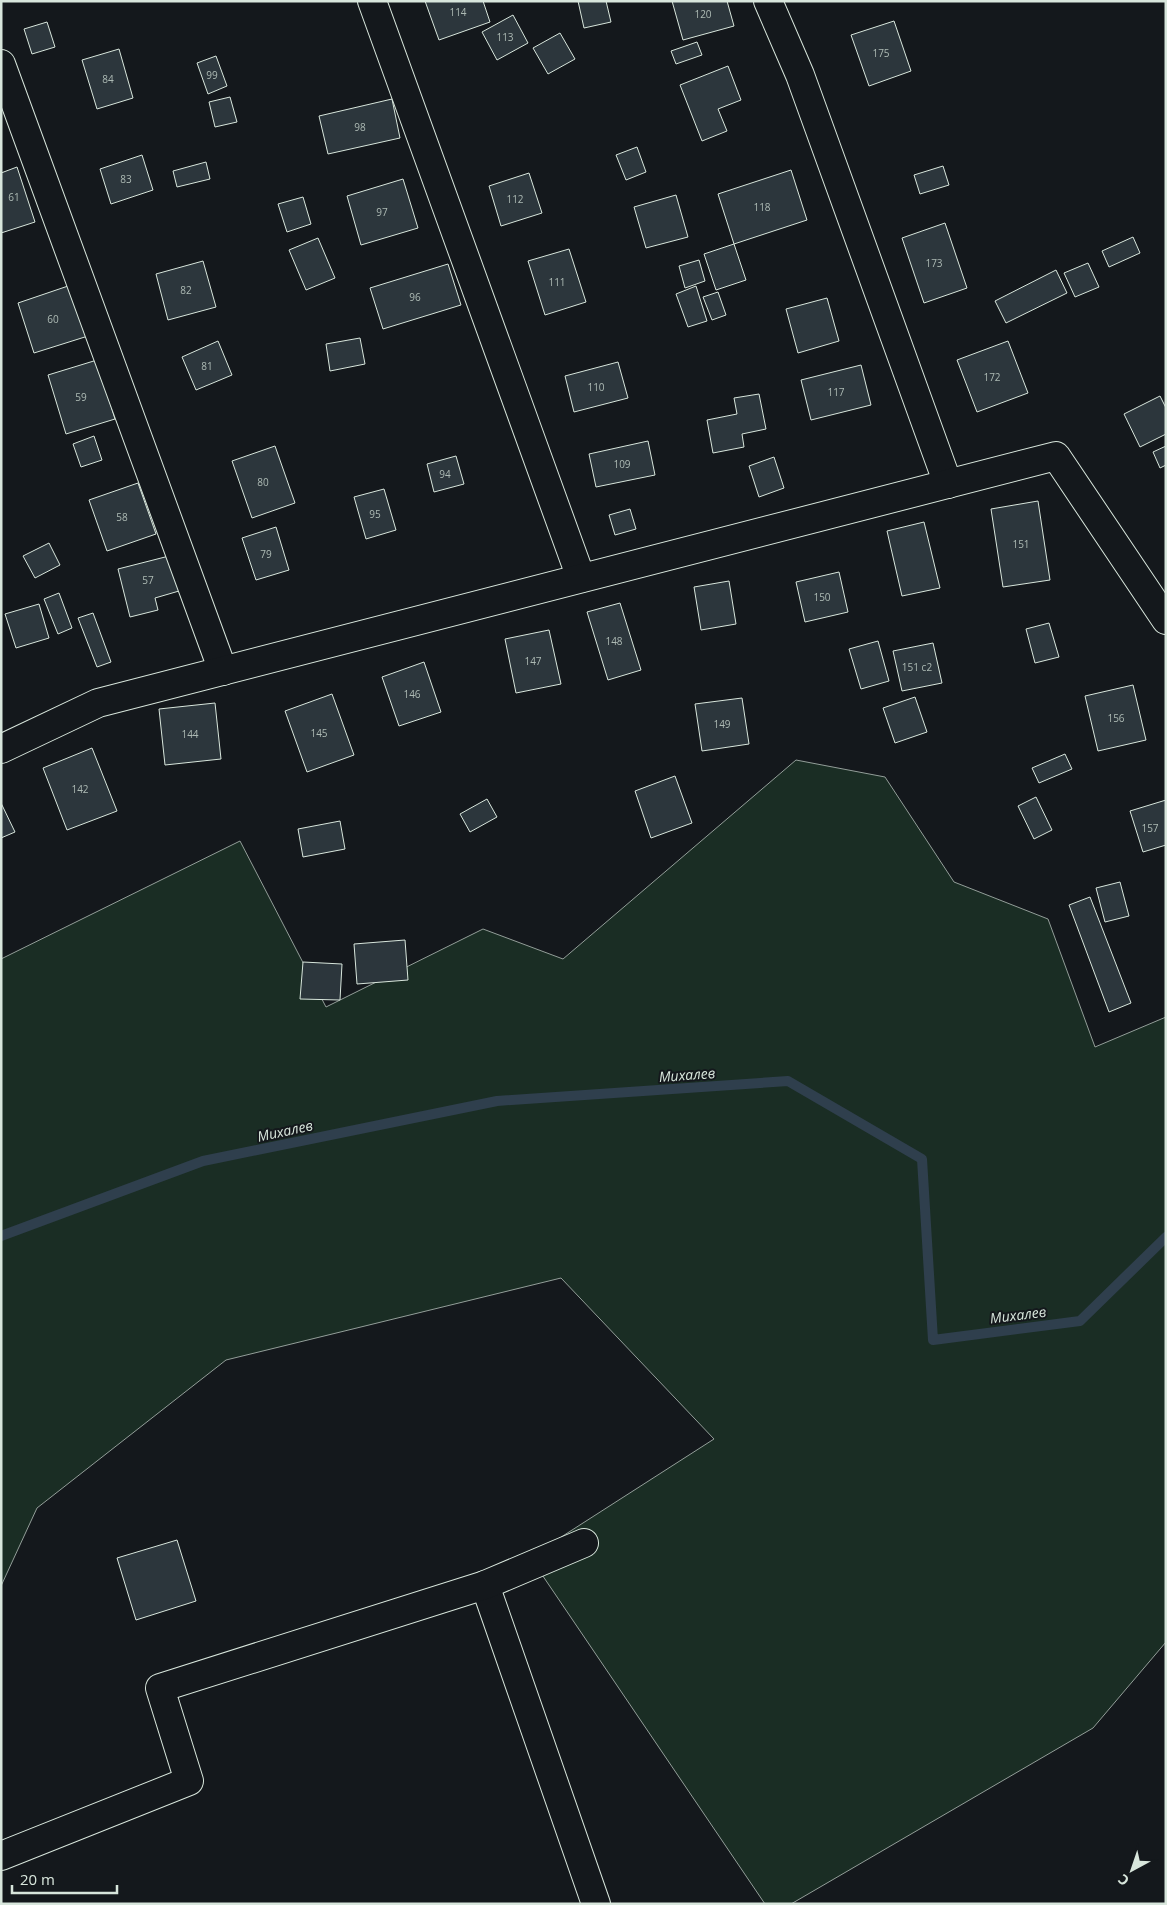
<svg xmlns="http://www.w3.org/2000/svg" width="1167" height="1905" font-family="'Open Sans',sans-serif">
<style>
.green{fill:#1a2d24;stroke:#939e99}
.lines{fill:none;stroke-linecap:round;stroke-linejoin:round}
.stream{stroke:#2f3f4d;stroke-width:10}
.building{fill:#2c363c;stroke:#d8e6dc}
.minor-casing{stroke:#d8e6dc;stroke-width:30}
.minor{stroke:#14181c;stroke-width:28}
.labels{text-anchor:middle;stroke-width:4;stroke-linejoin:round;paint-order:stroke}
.number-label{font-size:10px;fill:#adbab4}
.water-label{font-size:14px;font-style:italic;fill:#d8e6dc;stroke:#14181c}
</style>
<rect width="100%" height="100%" fill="#14181c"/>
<!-- green -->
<polygon class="green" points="796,760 885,777 954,882 1048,919 1095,1047 1166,1017 1166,1642 1093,1728 791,1904 765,1904 530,1557 714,1439 561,1278 226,1360 37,1508 1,1586 1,959 240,841 326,1007 483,929 563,959"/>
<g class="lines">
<!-- stream -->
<polyline class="stream" points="1,1236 203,1161 497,1101 788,1081 922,1159 933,1340 1080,1321 1166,1237"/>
</g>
<!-- building -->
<g class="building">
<polygon points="425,1 483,1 490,22 439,40"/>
<polygon points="578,1 606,1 611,22 584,28"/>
<polygon points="672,1 727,1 734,26 683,40"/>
<polygon points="513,15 528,43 497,60 482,32"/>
<polygon points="894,21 911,71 869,86 851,35"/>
<polygon points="47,22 55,47 32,54 24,29"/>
<polygon points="560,33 575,59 548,74 533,48"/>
<polygon points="697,42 702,55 676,64 671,51"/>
<polygon points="119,49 133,98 97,109 82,60"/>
<polygon points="216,56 227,86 208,94 197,63"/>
<polygon points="728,66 741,100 718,109 727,131 702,141 680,85"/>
<polygon points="230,97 237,122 215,127 209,102"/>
<polygon points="392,99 400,138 328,154 319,116"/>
<polygon points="637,147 646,172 626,180 616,155"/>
<polygon points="142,155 153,190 111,204 100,169"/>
<polygon points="206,162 210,179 177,187 173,171"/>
<polygon points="943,166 949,185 920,194 914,175"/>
<polygon points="17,167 35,222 1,233 1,173"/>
<polygon points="791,170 807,220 734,244 718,194"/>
<polygon points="529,173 542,213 501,226 489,186"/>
<polygon points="403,179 418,228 361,245 347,196"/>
<polygon points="676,195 688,237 646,248 634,207"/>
<polygon points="303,197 311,224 287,232 278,204"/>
<polygon points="945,223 967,288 924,303 902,238"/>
<polygon points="1133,237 1140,253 1109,267 1102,251"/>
<polygon points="318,238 335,278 306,290 289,250"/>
<polygon points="734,244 746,280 716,290 704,254"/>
<polygon points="569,249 586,302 545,315 528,261"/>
<polygon points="699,260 705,281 685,288 679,266"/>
<polygon points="203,261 216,307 168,320 156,274"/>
<polygon points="1088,263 1099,287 1075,297 1064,273"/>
<polygon points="448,264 461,305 383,329 370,288"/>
<polygon points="1056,270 1067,293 1006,323 995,301"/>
<polygon points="71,285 88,336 34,353 18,303"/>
<polygon points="696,286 707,321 688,327 676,294"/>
<polygon points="718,292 726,315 712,320 703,297"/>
<polygon points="827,298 839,341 798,353 786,309"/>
<polygon points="360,338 365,364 330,371 326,344"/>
<polygon points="218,341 232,375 196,390 182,357"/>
<polygon points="1008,341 1028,393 977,412 957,360"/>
<polygon points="97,360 115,419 66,434 48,375"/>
<polygon points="618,362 628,398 574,412 565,376"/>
<polygon points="861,365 871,405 811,420 801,380"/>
<polygon points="759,394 766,429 742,434 744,447 713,453 707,420 737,414 734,398"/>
<polygon points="1160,396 1166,408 1166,434 1140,447 1124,414"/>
<polygon points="94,436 102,460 81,467 73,444"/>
<polygon points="648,441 655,475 596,487 589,454"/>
<polygon points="275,446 295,503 252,518 232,461"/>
<polygon points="1166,446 1166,465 1160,468 1153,452"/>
<polygon points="456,456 464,484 434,492 427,464"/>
<polygon points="774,457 784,488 759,497 749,466"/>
<polygon points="138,483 156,534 107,551 89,500"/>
<polygon points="384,489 396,530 366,539 354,497"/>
<polygon points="1038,501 1050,580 1003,587 991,509"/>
<polygon points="630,509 636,529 615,535 609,515"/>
<polygon points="924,522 940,588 902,596 887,531"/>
<polygon points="276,527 289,570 256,580 242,538"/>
<polygon points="49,543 60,565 35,578 23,556"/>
<polygon points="169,556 179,591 155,598 158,610 130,617 118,569"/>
<polygon points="839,572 848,612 805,622 796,582"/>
<polygon points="729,581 736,624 701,630 694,587"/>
<polygon points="59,593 72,628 58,634 44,599"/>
<polygon points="620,603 641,670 608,680 587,612"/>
<polygon points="39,604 49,638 16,648 5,614"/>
<polygon points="93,613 111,662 97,667 78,618"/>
<polygon points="1049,623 1059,657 1035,663 1026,629"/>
<polygon points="549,630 561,684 516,693 505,639"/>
<polygon points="878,641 889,681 861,689 849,649"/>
<polygon points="933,643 942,683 902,691 893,651"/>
<polygon points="424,662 441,712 399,726 382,677"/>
<polygon points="1133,685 1146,740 1098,751 1085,696"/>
<polygon points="332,694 354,755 307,772 285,711"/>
<polygon points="915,697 927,732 895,743 883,708"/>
<polygon points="742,698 749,744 702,751 695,704"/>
<polygon points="215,703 221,759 165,765 159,709"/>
<polygon points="92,748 117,811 67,830 43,768"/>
<polygon points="1065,754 1072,769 1039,783 1032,768"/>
<polygon points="675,776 692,823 651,838 635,791"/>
<polygon points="1036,797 1052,830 1034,839 1018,806"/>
<polygon points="487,799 497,817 470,832 460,814"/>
<polygon points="1166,800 1166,845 1143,852 1130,811"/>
<polygon points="1,803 15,832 1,838"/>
<polygon points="340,821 345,849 303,857 298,829"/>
<polygon points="1120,882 1129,916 1105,922 1096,888"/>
<polygon points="1090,897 1131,1003 1109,1012 1069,905"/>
<polygon points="405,940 408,980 357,984 354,944"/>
<polygon points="303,962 342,964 340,1000 300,999"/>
<polygon points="177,1540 196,1601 136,1620 117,1558"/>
</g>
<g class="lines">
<defs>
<g id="minor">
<polyline points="372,1 581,578"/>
<polyline points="768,1 800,75 948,484"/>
<polyline points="1,64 223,671"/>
<polyline points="1,749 98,703 1056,456 1166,620"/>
<polyline points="485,1585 596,1904"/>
<polyline points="1,1856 189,1781 160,1688 485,1585 584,1543"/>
</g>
</defs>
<!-- minor casing -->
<use href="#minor" class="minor-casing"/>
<!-- minor -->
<use href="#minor" class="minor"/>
</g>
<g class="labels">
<!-- number labels -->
<g class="number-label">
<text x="458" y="16">114</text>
<text x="703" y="18">120</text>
<text x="505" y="41">113</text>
<text x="881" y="57">175</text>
<text x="212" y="79">99</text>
<text x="108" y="83">84</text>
<text x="360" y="131">98</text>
<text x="126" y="183">83</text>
<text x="14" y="201">61</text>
<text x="515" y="203">112</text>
<text x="762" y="211">118</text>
<text x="382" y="216">97</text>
<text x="934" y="267">173</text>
<text x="557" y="286">111</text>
<text x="186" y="294">82</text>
<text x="415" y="301">96</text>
<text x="53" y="323">60</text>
<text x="207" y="370">81</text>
<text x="992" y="381">172</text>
<text x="596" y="391">110</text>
<text x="836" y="396">117</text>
<text x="81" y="401">59</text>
<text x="622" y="468">109</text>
<text x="445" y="478">94</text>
<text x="263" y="486">80</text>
<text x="375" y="518">95</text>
<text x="122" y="521">58</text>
<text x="1021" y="548">151</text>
<text x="266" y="558">79</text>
<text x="148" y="584">57</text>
<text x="822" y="601">150</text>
<text x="614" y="645">148</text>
<text x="533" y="665">147</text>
<text x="917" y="671">151 с2</text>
<text x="412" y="698">146</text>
<text x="1116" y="722">156</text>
<text x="722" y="728">149</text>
<text x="319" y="737">145</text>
<text x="190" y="738">144</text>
<text x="80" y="793">142</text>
<text x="1150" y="832">157</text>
</g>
<!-- water labels -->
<g class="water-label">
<text transform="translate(687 1075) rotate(-4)" y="5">Михалев</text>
<text transform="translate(285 1131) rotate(-12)" y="5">Михалев</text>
<text transform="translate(1018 1315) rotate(-7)" y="5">Михалев</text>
</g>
</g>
<!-- border -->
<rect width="1167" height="1905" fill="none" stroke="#d8e6dc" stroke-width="5"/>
<!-- north arrow -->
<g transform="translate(1132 1870) rotate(220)" stroke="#14181c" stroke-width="4" paint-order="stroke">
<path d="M0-4L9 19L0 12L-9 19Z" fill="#d8e6dc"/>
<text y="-8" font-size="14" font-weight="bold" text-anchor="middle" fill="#d8e6dc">С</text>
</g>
<!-- scale -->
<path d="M12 1885v8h105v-8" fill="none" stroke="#d8e6dc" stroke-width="2.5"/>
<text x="20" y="1885" font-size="15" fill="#d8e6dc" stroke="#14181c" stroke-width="4" paint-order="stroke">20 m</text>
</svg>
